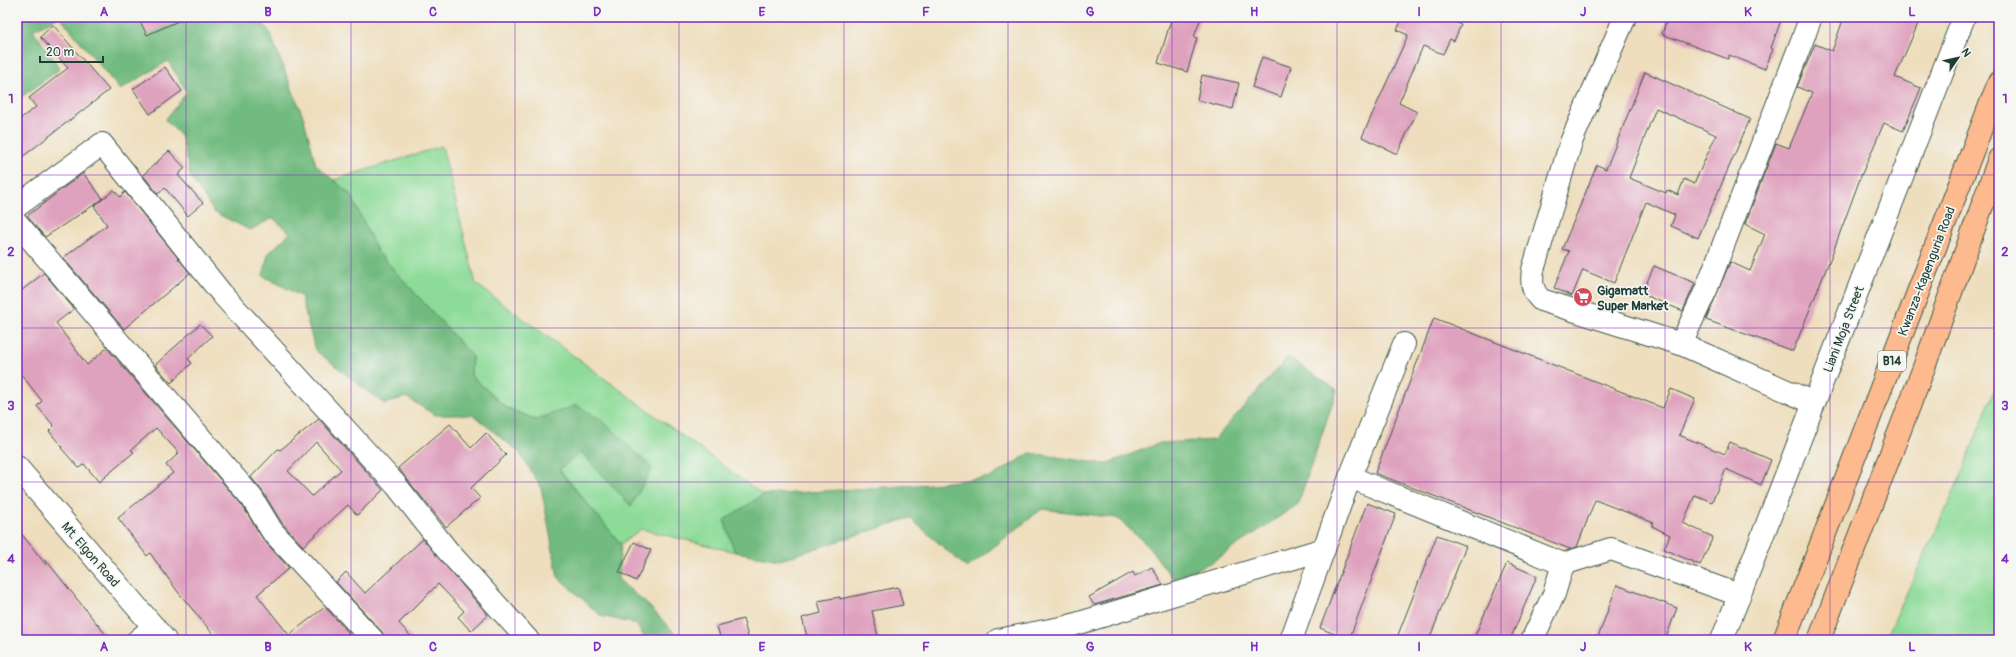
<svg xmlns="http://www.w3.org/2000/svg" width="2016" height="657" font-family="Pangolin,sans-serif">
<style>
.green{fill:#8ddb98;stroke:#568c66}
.forest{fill:#72bb80;stroke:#487c5a}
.building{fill:#dfa2be;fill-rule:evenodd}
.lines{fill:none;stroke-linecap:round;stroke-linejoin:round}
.minor-casing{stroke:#3e5549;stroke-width:24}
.highway-casing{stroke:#3e5549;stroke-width:24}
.minor{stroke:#fff;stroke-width:22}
.highway{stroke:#fcba8e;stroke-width:22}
.grid{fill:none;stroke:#7b2cbf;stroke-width:1;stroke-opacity:0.55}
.labels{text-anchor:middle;stroke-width:3.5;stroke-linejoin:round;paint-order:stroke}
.shield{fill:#f6f6f2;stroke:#60746d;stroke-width:1}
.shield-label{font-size:12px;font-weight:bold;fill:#1f3d34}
.street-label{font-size:13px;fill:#1f3d34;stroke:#f6f6f2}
.poi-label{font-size:13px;font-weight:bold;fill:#1f3d34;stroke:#f6f6f2;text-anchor:start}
.neatline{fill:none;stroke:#7b2cbf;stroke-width:1.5}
.grid-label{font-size:13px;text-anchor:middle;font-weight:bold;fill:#7b2cbf}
</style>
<rect width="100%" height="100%" fill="#f6f6f2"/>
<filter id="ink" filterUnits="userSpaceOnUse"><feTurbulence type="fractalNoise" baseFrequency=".025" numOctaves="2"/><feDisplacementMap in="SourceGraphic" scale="8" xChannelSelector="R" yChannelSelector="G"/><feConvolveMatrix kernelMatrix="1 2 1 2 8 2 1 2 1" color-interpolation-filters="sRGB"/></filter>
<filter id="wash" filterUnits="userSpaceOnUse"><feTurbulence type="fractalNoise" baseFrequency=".012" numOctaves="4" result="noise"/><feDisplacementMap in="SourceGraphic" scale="16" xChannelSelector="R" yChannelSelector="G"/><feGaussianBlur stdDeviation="0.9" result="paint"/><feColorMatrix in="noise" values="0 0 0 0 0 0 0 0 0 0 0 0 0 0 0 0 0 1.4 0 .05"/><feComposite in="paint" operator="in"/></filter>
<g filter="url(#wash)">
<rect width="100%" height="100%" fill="#eedebd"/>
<!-- green -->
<g class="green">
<polygon points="442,146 476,284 763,495 724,520 735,552 641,529 621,544 559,469 581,451 631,506 577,405 537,420 505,407 471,375 472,356 377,251 351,195 334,180"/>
<polygon points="1999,378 1999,640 1885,640 1958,482"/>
</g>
<!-- forest -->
<g class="forest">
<polygon points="17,17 59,17 33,30 60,69 17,100"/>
<polygon points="60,17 258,17 269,31 304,119 316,165 351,195 377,251 472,356 471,375 505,407 536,420 576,405 602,420 652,468 631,506 581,452 559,470 621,544 618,579 650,607 681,640 646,640 636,624 601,616 558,577 541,487 519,452 473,415 435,415 406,397 384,404 315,350 301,296 263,276 268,254 290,233 273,218 250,230 214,212 190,176 182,137 165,120 187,92 168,61 120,90"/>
<polygon points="1288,357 1337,390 1298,504 1212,562 1173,579 1147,545 1117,518 1042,509 967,568 910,518 780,560 735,552 724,520 763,495 932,484 991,477 1030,453 1105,464 1160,443 1214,440"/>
</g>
<g id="blocks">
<!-- building -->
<g class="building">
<polygon points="138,17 187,17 147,35"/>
<polygon points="1172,17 1201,17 1194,37 1197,38 1187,72 1158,63"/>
<polygon points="1403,17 1444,17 1461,25 1454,41 1450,39 1443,54 1423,46 1399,103 1417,112 1397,154 1362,137 1408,35 1397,30"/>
<polygon points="1668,17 1782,17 1771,48 1773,49 1765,69 1729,55 1728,59 1662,34"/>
<polygon points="1844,17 1921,17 1895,77 1921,88 1903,131 1884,123 1861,176 1831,257 1793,351 1706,320 1730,262 1750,271 1765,234 1745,224 1776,143 1789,148 1812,93 1797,87 1815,44 1832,51"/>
<polygon points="53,25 109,90 17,161 17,121 36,107 29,98 68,68 40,37"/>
<polygon points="1262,57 1291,67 1281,97 1252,87"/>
<polygon points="165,67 182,91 150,114 133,89"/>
<path d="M 1645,72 L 1750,119 L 1698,238 L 1671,226 L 1675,215 L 1646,202 L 1614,283 L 1583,270 L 1572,296 L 1554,288 L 1569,251 L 1562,249 L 1597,165 L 1606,169 ZM 1656,108 L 1716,135 L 1694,184 L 1684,179 L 1678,195 L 1667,190 L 1666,193 L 1629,178 Z"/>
<polygon points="1202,75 1239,83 1233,109 1197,100"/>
<polygon points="169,151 185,168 178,175 203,203 188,216 165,188 158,194 143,175"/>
<polygon points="83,173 103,199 114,190 120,197 125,192 190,273 124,329 63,258 107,225 94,206 103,199 45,237 27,216"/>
<polygon points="1654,266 1695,283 1683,311 1642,294"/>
<polygon points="44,273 74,309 56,323 87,365 107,348 242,505 263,539 289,568 257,595 289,635 325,607 349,633 340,640 218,640 178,592 150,553 147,556 118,518 173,473 166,465 179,453 156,428 131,450 134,452 99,482 84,464 79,468 61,448 62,447 49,431 54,426 37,406 42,401 17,369 17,294"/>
<polygon points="1434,318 1663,408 1671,389 1695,399 1679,435 1725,454 1730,442 1771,460 1761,485 1726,469 1712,502 1695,495 1683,523 1713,537 1700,565 1664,549 1670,535 1652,526 1654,523 1595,500 1577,547 1570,549 1375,473"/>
<polygon points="200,324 212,336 188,359 192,363 171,383 155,365"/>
<path d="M 319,419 L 383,490 L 357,515 L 348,505 L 303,546 L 282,523 L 263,492 L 251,477 L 278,449 L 280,450 ZM 316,442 L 341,470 L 312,496 L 288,471 Z"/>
<polygon points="450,424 471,448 486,433 506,455 471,488 480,498 446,527 398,468"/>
<polygon points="1367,503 1396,514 1349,640 1320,628"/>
<polygon points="17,528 47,566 45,559 110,640 17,640"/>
<polygon points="1437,535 1466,546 1429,640 1396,640"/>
<polygon points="423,539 488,615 471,631 458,617 464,611 438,584 399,623 414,640 385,640 382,632 336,582 346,572 365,593"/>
<polygon points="634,542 651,550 636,581 619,572"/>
<polygon points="1507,563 1537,576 1510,640 1473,640"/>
<polygon points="1152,567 1163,585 1094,605 1089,597 1133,572 1135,576"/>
<polygon points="1617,585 1677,608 1665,640 1597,640"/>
<polygon points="898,587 903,605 872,611 879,640 808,640 802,618 821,613 818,601 840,597 840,599"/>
<polygon points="743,619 749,640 721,640 717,626"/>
</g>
</g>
</g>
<g filter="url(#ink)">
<use href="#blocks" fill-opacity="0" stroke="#3e5549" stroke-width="1"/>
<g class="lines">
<defs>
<g id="minor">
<path d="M 1625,17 L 1571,142 L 1533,270 C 1531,283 1532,291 1541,300 L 1681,344 L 1814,403"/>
<polyline points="17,206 102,144 222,294 396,485 447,550 528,640"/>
<polyline points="17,223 252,498 272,531 373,640"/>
<polyline points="1681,344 1706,290 1811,17"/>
<polyline points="17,467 165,640"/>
<polyline points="1350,477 1563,564 1554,594 1532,640"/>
<polyline points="1563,564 1611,549 1739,595"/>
<polyline points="138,640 154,627"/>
<polyline points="998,640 1066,627 1324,549"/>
<polyline points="1291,640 1350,477 1404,344"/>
<polyline points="1722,640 1964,17"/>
</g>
<g id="highway">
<polyline points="1784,640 1999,82"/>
<polyline points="1819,640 1923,370 1999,159"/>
</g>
</defs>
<!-- minor casing -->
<use href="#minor" class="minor-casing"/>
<!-- highway casing -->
<use href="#highway" class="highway-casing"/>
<!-- minor -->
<use href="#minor" class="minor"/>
<!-- highway -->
<use href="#highway" class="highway"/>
</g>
</g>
<!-- grid -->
<path class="grid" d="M 186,17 L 186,640M 351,17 L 351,640M 515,17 L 515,640M 679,17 L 679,640M 844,17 L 844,640M 1008,17 L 1008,640M 1172,17 L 1172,640M 1337,17 L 1337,640M 1501,17 L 1501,640M 1665,17 L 1665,640M 1830,17 L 1830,640M 17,175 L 1999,175M 17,328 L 1999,328M 17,482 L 1999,482"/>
<!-- icons -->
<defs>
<symbol id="supermarket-disc" viewBox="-11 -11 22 22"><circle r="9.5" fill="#d1495b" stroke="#f6f6f2"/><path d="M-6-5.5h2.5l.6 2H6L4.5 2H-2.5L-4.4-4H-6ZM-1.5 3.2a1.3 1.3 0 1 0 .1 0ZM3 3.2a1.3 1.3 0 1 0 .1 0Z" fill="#fff"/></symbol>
</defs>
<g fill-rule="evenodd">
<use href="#supermarket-disc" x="1572" y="286" width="22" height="22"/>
</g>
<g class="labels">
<!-- shield labels -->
<rect class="shield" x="1878" y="351" width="28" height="20" rx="3"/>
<g class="shield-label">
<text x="1892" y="365">B14</text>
</g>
<!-- street labels -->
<g class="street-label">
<text transform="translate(1926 271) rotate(-69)" y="5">Kwanza-Kapenguria Road</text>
<text transform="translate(1843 329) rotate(-69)" y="5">Liani Moja Street</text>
<text transform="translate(91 554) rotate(49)" y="5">Mt. Elgon Road</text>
</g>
<!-- poi labels -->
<g class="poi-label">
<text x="1597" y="295">Gigamatt<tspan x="1597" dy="15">Super Market</tspan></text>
</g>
</g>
<!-- margin -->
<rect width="2016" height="657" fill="none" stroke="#f6f6f2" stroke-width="44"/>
<!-- north arrow -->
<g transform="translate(1958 58) rotate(56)" stroke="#f6f6f2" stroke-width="3" paint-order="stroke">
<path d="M0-3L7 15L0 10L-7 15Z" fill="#1f3d34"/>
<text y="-6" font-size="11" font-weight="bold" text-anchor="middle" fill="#1f3d34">N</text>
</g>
<!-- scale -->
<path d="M40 56v6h63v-6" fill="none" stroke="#1f3d34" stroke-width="2"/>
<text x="46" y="56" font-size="12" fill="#1f3d34" stroke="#f6f6f2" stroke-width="3" paint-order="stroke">20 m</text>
<rect x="22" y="22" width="1972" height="613" class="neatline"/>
<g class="grid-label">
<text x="104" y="16">A</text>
<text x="268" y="16">B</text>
<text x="433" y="16">C</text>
<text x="597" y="16">D</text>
<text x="762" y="16">E</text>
<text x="926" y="16">F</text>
<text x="1090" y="16">G</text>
<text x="1254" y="16">H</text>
<text x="1419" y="16">I</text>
<text x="1583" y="16">J</text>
<text x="1748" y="16">K</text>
<text x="1912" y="16">L</text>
<text x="11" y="103">1</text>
<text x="2005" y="103">1</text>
<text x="11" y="256">2</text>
<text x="2005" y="256">2</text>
<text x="11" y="410">3</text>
<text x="2005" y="410">3</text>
<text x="11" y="563">4</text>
<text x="2005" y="563">4</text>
<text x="104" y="651">A</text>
<text x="268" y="651">B</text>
<text x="433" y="651">C</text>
<text x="597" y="651">D</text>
<text x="762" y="651">E</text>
<text x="926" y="651">F</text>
<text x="1090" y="651">G</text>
<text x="1254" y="651">H</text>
<text x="1419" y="651">I</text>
<text x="1583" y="651">J</text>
<text x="1748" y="651">K</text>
<text x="1912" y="651">L</text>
</g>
</svg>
